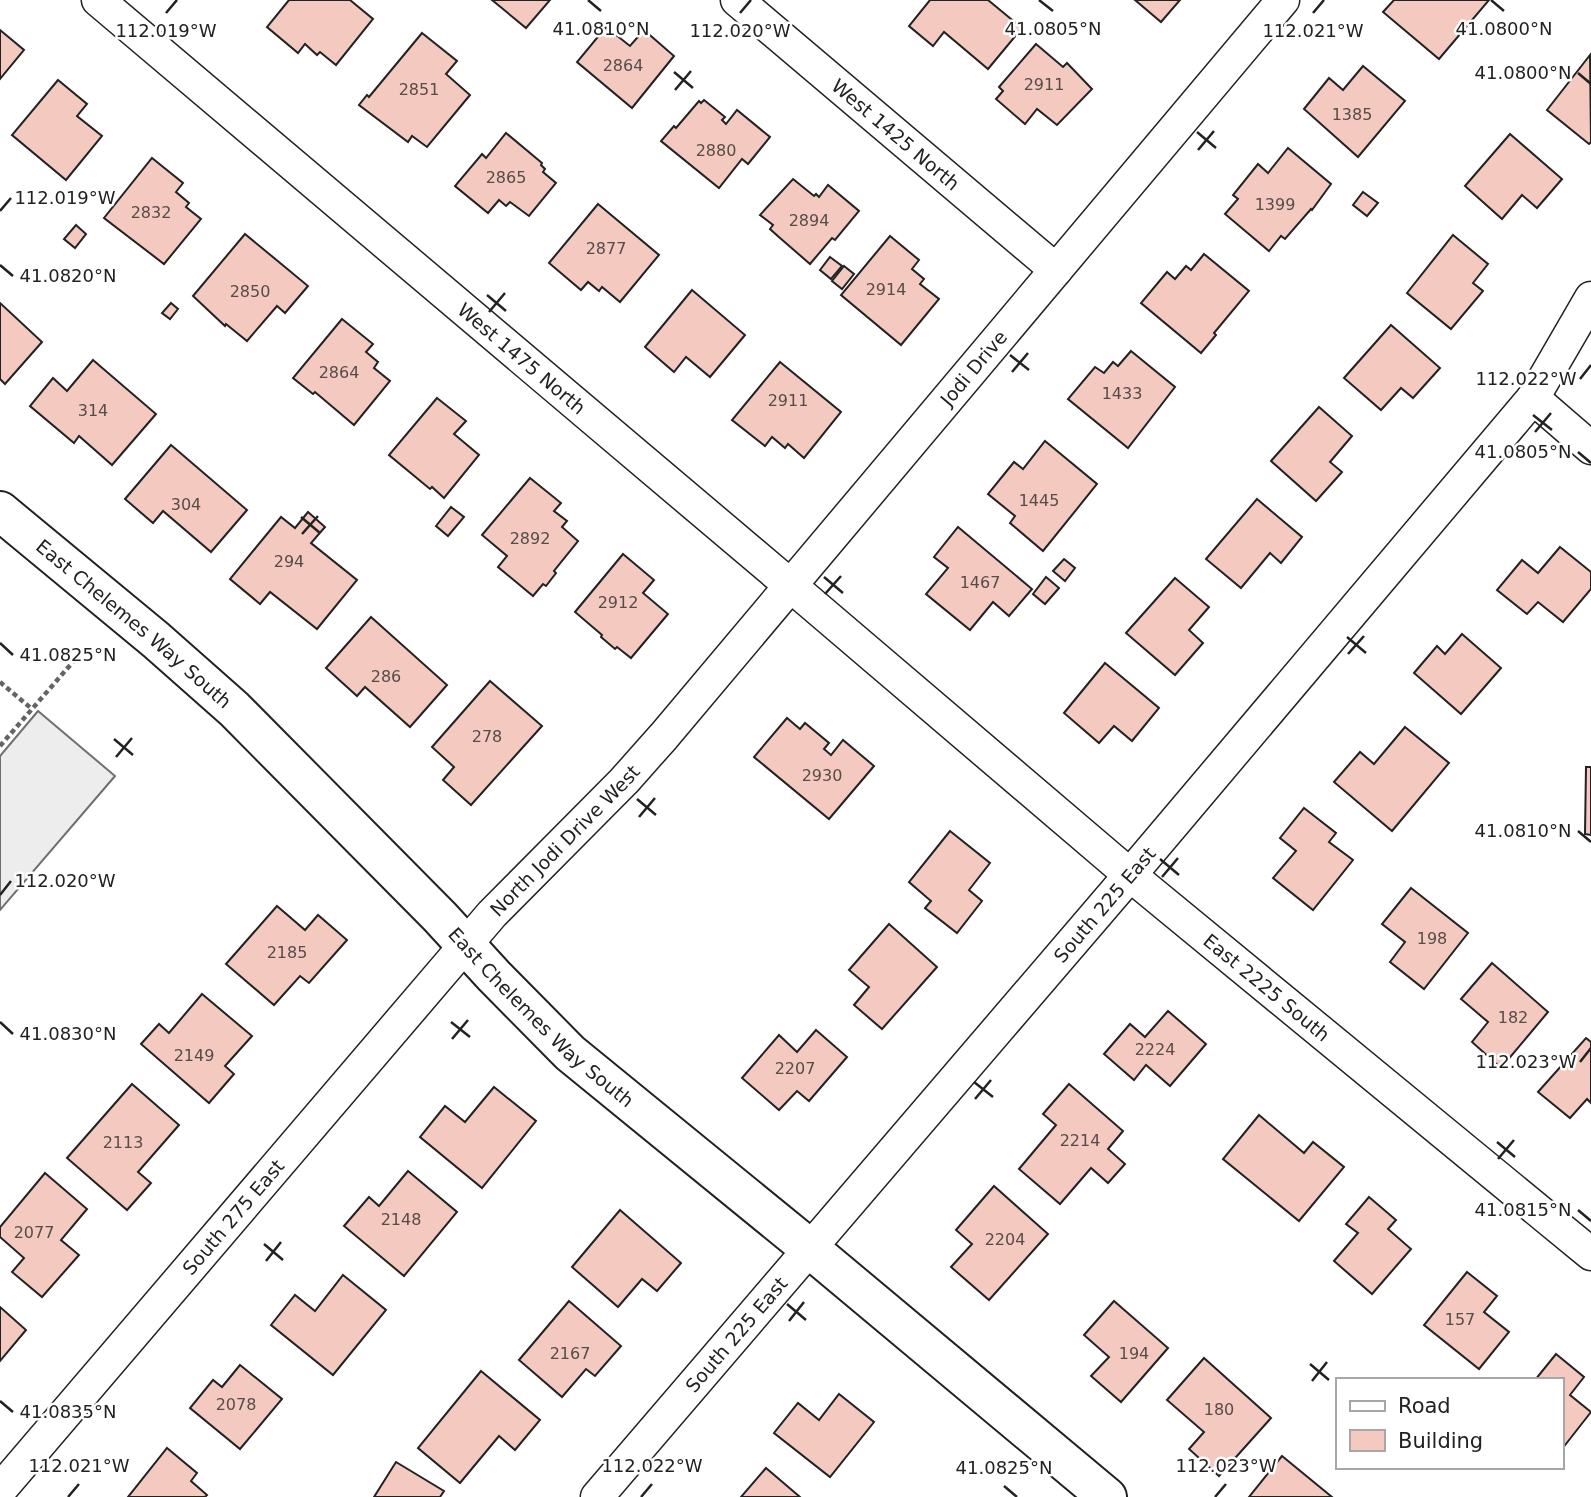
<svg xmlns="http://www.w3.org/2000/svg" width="1591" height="1497" font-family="'DejaVu Sans',sans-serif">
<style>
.parking{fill:#ededed;stroke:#6f6f6f;stroke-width:2}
.building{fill:#f3c9c0;stroke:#222;stroke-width:2}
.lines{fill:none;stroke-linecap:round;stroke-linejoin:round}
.street-casing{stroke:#222;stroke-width:35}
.secondary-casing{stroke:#222;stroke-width:42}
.path{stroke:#646464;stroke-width:4.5;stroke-dasharray:5 3.5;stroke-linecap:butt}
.street{stroke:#fff;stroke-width:32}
.secondary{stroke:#fff;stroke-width:38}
.ticks{fill:none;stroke:#222;stroke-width:2.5}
.labels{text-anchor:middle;stroke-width:5;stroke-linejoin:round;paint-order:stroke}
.number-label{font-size:16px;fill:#564c4a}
.street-label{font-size:19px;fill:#222;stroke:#fff}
.ticks-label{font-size:18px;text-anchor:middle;fill:#222;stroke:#fff;stroke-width:5;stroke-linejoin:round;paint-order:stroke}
</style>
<rect width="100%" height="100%" fill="#fff"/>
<!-- parking -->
<polygon class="parking" points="38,711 115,776 0,910 0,756"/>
<!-- building -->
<g class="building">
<polygon points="289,0 350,0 373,19 336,65 320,52 317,55 305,44 298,53 267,27"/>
<polygon points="492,0 550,0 526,28"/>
<polygon points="930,0 988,0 1022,28 988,69 944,32 933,46 909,26"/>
<polygon points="1135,0 1180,0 1161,22"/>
<polygon points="1394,0 1489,0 1439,59 1383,12"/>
<polygon points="606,27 630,46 644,30 674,56 632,108 577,62"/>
<polygon points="0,30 24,50 0,79"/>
<polygon points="422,33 457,61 446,74 470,95 427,147 412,136 408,142 359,105 367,95 369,97"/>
<polygon points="1036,44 1063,67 1067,63 1092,89 1057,125 1037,109 1025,124 996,99 1003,91 999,87"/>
<polygon points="1590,55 1591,142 1589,144 1547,110"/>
<polygon points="1363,66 1405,101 1358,157 1304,109 1329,78 1343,90"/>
<polygon points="58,80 87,104 77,116 102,136 66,180 12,135"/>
<polygon points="704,100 725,117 722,120 726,124 737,110 770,137 748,164 742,159 719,188 661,141 674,126 676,128 699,101 701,103"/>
<polygon points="506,133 542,163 541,165 545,169 543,172 556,183 529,216 510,202 506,206 499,200 488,213 455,186 482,154 486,158"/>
<polygon points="1510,134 1562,179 1537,208 1522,195 1502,219 1465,186"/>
<polygon points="1288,148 1331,184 1312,210 1311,209 1285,239 1281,236 1269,251 1225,214 1238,199 1233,195 1258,164 1268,173"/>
<polygon points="152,158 183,183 176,192 189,203 186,207 201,219 164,264 104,218"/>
<polygon points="793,179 814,196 816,194 819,197 828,185 859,211 835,240 832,238 810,264 780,238 770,229 773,225 760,215"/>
<polygon points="1363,192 1378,203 1367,216 1353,205"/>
<polygon points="598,204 659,255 620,302 602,287 599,291 588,282 581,290 549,263"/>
<polygon points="76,225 86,234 75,248 64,239"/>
<polygon points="245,234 308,286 285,313 277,306 247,341 226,324 225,326 193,296"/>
<polygon points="1453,235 1488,264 1473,283 1483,291 1451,329 1407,293"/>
<polygon points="890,236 919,260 912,269 924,279 920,284 939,299 901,345 841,295"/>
<polygon points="1204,254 1249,291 1214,333 1216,335 1201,353 1141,303 1167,272 1175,279 1186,266 1191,270"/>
<polygon points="830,257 842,266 831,279 820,270"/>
<polygon points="844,266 854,274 842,289 832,281"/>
<polygon points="692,290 745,335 710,377 686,357 674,372 645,347"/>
<polygon points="0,303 42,342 5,384 0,379"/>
<polygon points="171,303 178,309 170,319 162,313"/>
<polygon points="342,319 373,344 366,352 378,362 374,368 390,381 354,425 315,392 313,394 293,378"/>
<polygon points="1391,325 1440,368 1413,398 1401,388 1381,410 1344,378"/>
<polygon points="1131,351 1175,387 1128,448 1068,399 1095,367 1104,373 1113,362 1118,366"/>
<polygon points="93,360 156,414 112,465 79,436 74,443 30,406 53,378 67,391"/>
<polygon points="780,362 841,412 804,458 788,444 785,448 772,437 765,446 732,420"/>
<polygon points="437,398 466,421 454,434 479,455 444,498 432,487 430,489 389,455"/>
<polygon points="1319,407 1352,436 1330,462 1342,472 1316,501 1271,461"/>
<polygon points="1045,441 1097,484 1043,551 1010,523 1015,516 988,494 1014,462 1023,469"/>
<polygon points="171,445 247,510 211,552 163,511 153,523 125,499"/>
<polygon points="530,478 561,503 554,511 567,521 562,527 578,541 554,571 556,573 546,586 543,584 533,596 498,567 507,556 482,535"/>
<polygon points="1257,499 1302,537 1281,563 1270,553 1241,588 1206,559"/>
<polygon points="451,507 464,517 448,536 436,526"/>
<polygon points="308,512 325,527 311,543 357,580 317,629 270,592 260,604 230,579 281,517 295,528"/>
<polygon points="958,527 1032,589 1009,616 993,602 970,630 926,594 948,568 934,557"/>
<polygon points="1560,547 1591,572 1591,589 1563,622 1538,602 1527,614 1497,590 1522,560 1538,573"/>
<polygon points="623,554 654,580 643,593 668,614 631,658 617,647 615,649 601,637 602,635 575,612"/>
<polygon points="1064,559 1075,568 1065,581 1053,571"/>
<polygon points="1046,577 1059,588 1045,604 1033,594"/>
<polygon points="1175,578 1209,607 1189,630 1203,643 1175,675 1126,633"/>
<polygon points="371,617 447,685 410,727 365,687 357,696 326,668"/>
<polygon points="1462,634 1501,668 1461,714 1414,673 1437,646 1445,654"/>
<polygon points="1105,663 1159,708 1132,741 1114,726 1099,743 1064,713"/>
<polygon points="490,681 542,726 471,805 443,780 454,767 432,747"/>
<polygon points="787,718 800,729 805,723 829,743 824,749 831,755 843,740 874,766 829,819 754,757"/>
<polygon points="1405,727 1449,763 1392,831 1334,782 1360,752 1374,764"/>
<polygon points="1586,767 1591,767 1591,835 1585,834"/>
<polygon points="1304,808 1336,833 1329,842 1353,860 1313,910 1273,878 1296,851 1280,838"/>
<polygon points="950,831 990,863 969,890 982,901 957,933 925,908 931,901 909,882"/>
<polygon points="1411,888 1468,933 1424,989 1390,962 1405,942 1382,924"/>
<polygon points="277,906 305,930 318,915 347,940 309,983 300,976 274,1005 226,964"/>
<polygon points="889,924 937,967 882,1029 854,1005 869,987 849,970"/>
<polygon points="1492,963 1548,1012 1501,1068 1472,1042 1488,1022 1461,999"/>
<polygon points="202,994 252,1036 225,1066 234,1074 209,1103 141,1044 159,1024 169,1033"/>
<polygon points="1168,1011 1206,1044 1170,1086 1146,1065 1134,1080 1104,1054 1130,1024 1145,1037"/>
<polygon points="816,1030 847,1057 809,1101 797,1091 779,1110 742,1078 779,1035 797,1052"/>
<polygon points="1586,1038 1591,1042 1591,1103 1587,1099 1570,1118 1538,1092"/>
<polygon points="132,1084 179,1125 138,1172 151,1183 127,1210 67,1158"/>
<polygon points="1069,1084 1123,1131 1108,1149 1125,1164 1108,1183 1091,1168 1060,1204 1019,1169 1056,1125 1043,1114"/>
<polygon points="494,1087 536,1121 482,1188 420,1137 445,1106 465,1122"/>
<polygon points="1259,1115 1304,1153 1313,1142 1344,1167 1299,1221 1223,1159"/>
<polygon points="408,1171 457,1212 404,1276 344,1226 369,1197 379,1206"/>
<polygon points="45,1173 87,1209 61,1240 79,1255 42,1297 12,1272 24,1258 0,1237 0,1227"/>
<polygon points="994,1186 1048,1234 989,1300 951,1267 972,1244 956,1230"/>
<polygon points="1369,1197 1396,1220 1388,1229 1411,1249 1372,1294 1334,1261 1358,1233 1346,1224"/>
<polygon points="620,1210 681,1263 657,1291 642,1279 618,1307 572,1267"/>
<polygon points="1467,1272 1497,1296 1484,1312 1509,1332 1479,1369 1424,1325"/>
<polygon points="343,1275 386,1310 333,1375 271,1325 295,1295 315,1311"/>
<polygon points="569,1301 621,1346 595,1376 586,1369 562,1397 519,1360"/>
<polygon points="1114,1301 1168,1348 1121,1402 1091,1376 1109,1357 1084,1335"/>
<polygon points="0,1307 26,1330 0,1361"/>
<polygon points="1556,1354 1584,1377 1570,1395 1591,1412 1562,1449 1561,1380 1535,1380"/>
<polygon points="1204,1358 1271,1418 1219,1476 1189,1449 1204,1432 1167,1400"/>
<polygon points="240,1365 282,1399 240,1449 190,1408 213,1380 222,1387"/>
<polygon points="481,1371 540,1420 515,1450 499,1436 460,1483 418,1448"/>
<polygon points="839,1394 874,1422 830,1477 774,1433 798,1403 819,1420"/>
<polygon points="167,1448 197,1473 191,1481 207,1495 205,1497 128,1497"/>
<polygon points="1282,1456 1332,1497 1249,1497"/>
<polygon points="396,1462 444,1491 440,1497 374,1497"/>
<polygon points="766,1468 800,1497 741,1497"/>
</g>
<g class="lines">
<defs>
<g id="street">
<path id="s1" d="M 98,0 L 791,586 L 1130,875 L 1591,1254"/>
<path id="s2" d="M 737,0 L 1056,270"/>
<polyline points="1533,398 1591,448"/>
<path id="s3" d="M 0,1490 L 492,914 L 624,781 L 664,736 L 1283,0"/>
<path id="s4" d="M 597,1497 L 1130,875 L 1533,398 L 1591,298"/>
</g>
<g id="secondary">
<path id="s5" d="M 0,511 L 156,640 L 234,709 L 440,917 L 494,976 L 570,1053 L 809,1248 L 1107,1497"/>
</g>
</defs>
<!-- street casing -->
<use href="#street" class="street-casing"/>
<!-- secondary casing -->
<use href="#secondary" class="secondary-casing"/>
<!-- path -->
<g class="path">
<polyline points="0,682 32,709"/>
<polyline points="0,746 85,648"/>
</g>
<!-- street -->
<use href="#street" class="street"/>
<!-- secondary -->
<use href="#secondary" class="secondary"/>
</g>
<!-- ticks -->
<path class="ticks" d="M 588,0 L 601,11M 1039,0 L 1053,11M 1491,0 L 1504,11M 166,13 L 177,0M 740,13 L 751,0M 1313,13 L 1324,0M 674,72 L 693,88M 1578,73 L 1591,84M 675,90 L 691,71M 1197,132 L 1216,148M 1198,150 L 1214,131M 0,211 L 11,198M 0,265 L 13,276M 487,295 L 506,311M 489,312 L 505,293M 1010,355 L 1029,370M 1012,372 L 1028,353M 1580,379 L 1591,365M 1533,415 L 1552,430M 1535,432 L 1551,413M 1578,452 L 1591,463M 301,517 L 320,533M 302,534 L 318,516M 824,577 L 843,593M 825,594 L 841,576M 1347,637 L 1366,653M 0,643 L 13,655M 1348,654 L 1364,636M 114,739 L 133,755M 116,757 L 132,738M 637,799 L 656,815M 639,817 L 655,798M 1578,831 L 1591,842M 1160,859 L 1179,875M 1162,877 L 1178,858M 0,895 L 11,881M 0,1022 L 13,1034M 451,1022 L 470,1037M 452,1039 L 468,1020M 1580,1062 L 1591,1048M 974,1082 L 993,1097M 975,1099 L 991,1080M 1497,1142 L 1515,1157M 1498,1159 L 1514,1140M 1578,1210 L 1591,1221M 264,1244 L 283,1260M 266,1261 L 281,1242M 787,1304 L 806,1320M 789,1321 L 804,1302M 1310,1364 L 1329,1380M 1312,1381 L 1327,1362M 0,1401 L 13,1412M 1004,1486 L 1017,1497M 68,1497 L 79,1484M 641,1497 L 652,1484M 1215,1497 L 1226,1484"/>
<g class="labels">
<!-- number labels -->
<g class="number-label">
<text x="623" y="71">2864</text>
<text x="1044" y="90">2911</text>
<text x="419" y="95">2851</text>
<text x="1352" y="120">1385</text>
<text x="716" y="156">2880</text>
<text x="506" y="183">2865</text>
<text x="1275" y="210">1399</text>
<text x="151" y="218">2832</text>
<text x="809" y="226">2894</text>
<text x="606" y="254">2877</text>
<text x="886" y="295">2914</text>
<text x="250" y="297">2850</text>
<text x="339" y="378">2864</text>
<text x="1122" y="399">1433</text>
<text x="788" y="406">2911</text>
<text x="93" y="416">314</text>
<text x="1039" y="506">1445</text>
<text x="186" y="510">304</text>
<text x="530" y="544">2892</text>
<text x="289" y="567">294</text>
<text x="980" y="588">1467</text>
<text x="618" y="608">2912</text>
<text x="386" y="682">286</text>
<text x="487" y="742">278</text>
<text x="822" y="781">2930</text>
<text x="1432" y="944">198</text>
<text x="287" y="958">2185</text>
<text x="1513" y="1023">182</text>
<text x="1155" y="1055">2224</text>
<text x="194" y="1061">2149</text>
<text x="795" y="1074">2207</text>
<text x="1080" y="1146">2214</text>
<text x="123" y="1148">2113</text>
<text x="401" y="1225">2148</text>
<text x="34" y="1238">2077</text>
<text x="1005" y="1245">2204</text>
<text x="1460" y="1325">157</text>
<text x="570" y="1359">2167</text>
<text x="1134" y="1359">194</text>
<text x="236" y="1410">2078</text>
<text x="1219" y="1415">180</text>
</g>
<!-- street labels -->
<g class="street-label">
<text dy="7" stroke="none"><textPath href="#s2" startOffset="208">West 1425 North</textPath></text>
<text dy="7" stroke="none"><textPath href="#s1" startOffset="555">West 1475 North</textPath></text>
<text dy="7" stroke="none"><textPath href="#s3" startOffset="1486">Jodi Drive</textPath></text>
<text dy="7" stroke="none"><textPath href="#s5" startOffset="175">East Chelemes Way South</textPath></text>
<text dy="7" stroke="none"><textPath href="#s3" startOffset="861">North Jodi Drive West</textPath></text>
<text dy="7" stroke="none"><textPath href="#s4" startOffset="780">South 225 East</textPath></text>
<text dy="7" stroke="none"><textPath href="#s1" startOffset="1530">East 2225 South</textPath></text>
<text dy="7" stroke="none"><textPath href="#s5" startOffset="742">East Chelemes Way South</textPath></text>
<text dy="7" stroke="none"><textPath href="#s3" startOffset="359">South 275 East</textPath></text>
<text dy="7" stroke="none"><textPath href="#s4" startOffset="214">South 225 East</textPath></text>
</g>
</g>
<g class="ticks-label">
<text x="601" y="35">41.0810°N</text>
<text x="1053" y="35">41.0805°N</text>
<text x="1504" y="35">41.0800°N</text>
<text x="166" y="37">112.019°W</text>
<text x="740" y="37">112.020°W</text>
<text x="1313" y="37">112.021°W</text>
<text x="1523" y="79">41.0800°N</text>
<text x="65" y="204">112.019°W</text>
<text x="68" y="282">41.0820°N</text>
<text x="1526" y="385">112.022°W</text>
<text x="1523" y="458">41.0805°N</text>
<text x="68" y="661">41.0825°N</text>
<text x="1523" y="837">41.0810°N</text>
<text x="65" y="887">112.020°W</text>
<text x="68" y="1040">41.0830°N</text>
<text x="1526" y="1068">112.023°W</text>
<text x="1523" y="1216">41.0815°N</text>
<text x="68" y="1418">41.0835°N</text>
<text x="79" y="1472">112.021°W</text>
<text x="652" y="1472">112.022°W</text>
<text x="1226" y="1472">112.023°W</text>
<text x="1004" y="1474">41.0825°N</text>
</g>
<!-- legend -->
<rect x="1336" y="1378" width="228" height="91" fill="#ffffff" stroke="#a7a7a7" stroke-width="2"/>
<rect x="1350" y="1401" width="35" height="10" fill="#ffffff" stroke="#a7a7a7" stroke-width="2"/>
<text x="1398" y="1413" font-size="21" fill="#222222">Road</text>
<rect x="1350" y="1430" width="35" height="21" fill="#f3c9c0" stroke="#a7a7a7" stroke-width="2"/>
<text x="1398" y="1448" font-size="21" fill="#222222">Building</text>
</svg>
